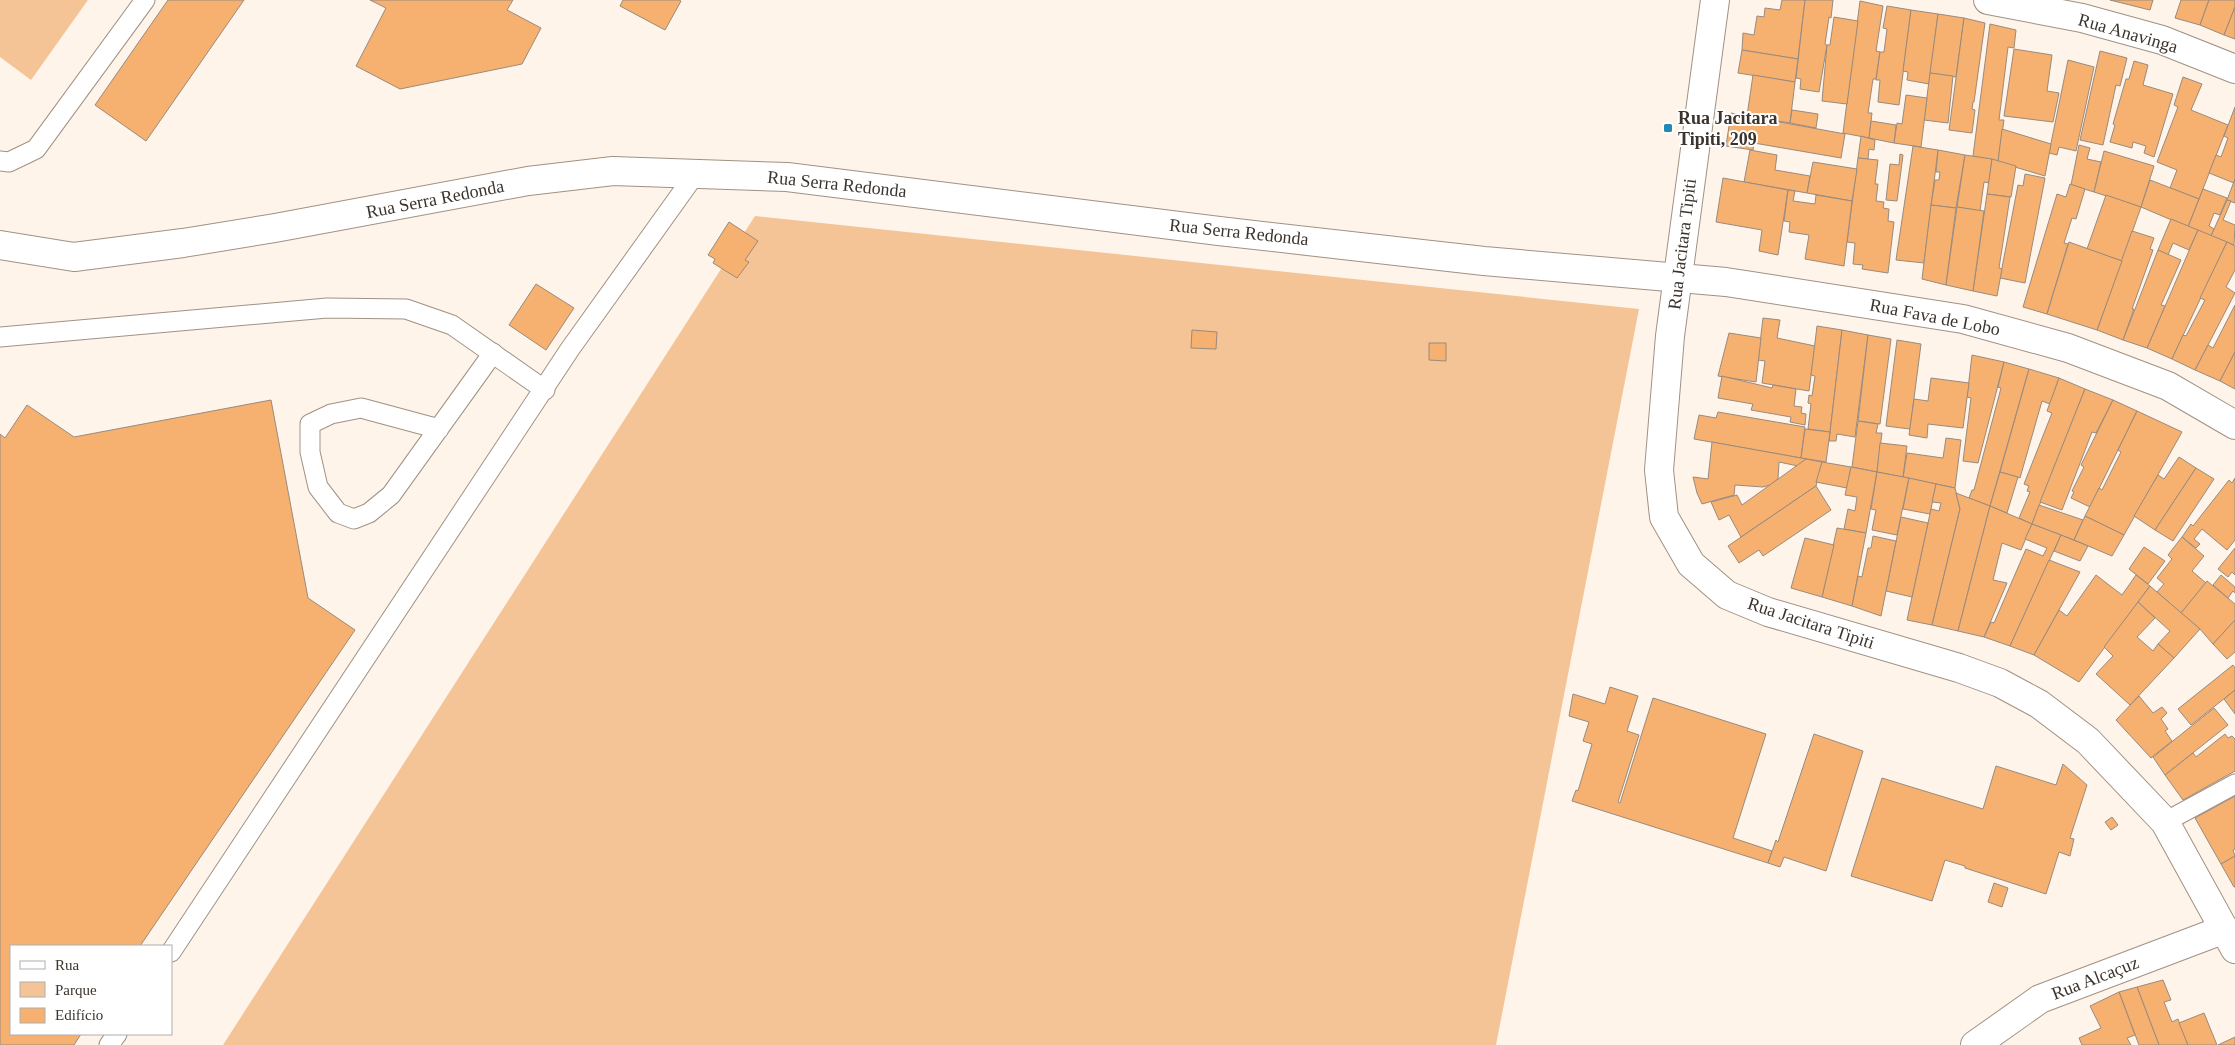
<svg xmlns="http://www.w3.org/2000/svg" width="2235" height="1045" font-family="'Times New Roman',serif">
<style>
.green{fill:#f4c497}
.building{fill:#f6b170;stroke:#9a8a7c}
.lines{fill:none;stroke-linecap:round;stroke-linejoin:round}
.lane-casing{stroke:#a19183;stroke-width:21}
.street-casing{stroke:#a19183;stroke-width:30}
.lane{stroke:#fff;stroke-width:19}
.street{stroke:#fff;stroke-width:28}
.poi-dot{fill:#238bb3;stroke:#fff;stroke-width:2}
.labels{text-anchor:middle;stroke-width:4;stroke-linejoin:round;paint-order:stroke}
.street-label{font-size:18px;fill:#3b342e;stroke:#fff}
.poi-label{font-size:18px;font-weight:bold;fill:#3b342e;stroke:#fff;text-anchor:start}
</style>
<rect width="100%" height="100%" fill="#fef4ea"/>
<!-- green -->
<g class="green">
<polygon points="0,0 88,0 31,80 0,57"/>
<polygon points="755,216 1639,309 1496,1045 223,1045"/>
</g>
<!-- building -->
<g class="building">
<polygon points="168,0 244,0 146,141 95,105"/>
<polygon points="370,0 513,0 507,10 541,28 522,64 400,89 356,66 386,8"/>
<polygon points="623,0 679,0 681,1 665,30 620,6"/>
<polygon points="1782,0 1805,0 1798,59 1742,50 1743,33 1754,35 1757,16 1764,17 1765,8 1780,10"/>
<polygon points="1805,0 1833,0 1831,18 1829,17 1825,44 1827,45 1819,92 1800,89 1801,79 1796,78"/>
<polygon points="2110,0 2153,0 2150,10"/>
<polygon points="2181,0 2209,0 2200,25 2175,18"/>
<polygon points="2209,0 2235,0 2235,7 2224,35 2200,25"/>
<polygon points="1860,1 1883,6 1876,51 1880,52 1876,79 1873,79 1868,113 1872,113 1869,138 1843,133"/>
<polygon points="1887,6 1911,10 1899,105 1878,102 1880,80 1876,80 1880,52 1884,52 1887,29 1883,28"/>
<polygon points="2235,7 2235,39 2224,35"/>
<polygon points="1911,10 1938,14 1929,84 1907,80 1908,72 1903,71"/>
<polygon points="1938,14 1964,18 1956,77 1930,73"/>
<polygon points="1834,17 1858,21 1847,104 1822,101 1827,45 1830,45"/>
<polygon points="1964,18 1985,23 1974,102 1973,102 1972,109 1975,110 1972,133 1949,130"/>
<polygon points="1990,24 2016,30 2014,48 2008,47 1999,120 2004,120 1998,162 1973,156"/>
<polygon points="2014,49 2052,55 2047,91 2059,93 2053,122 2004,116"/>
<polygon points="1742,50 1798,59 1795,82 1738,73"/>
<polygon points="2100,51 2127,58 2120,86 2116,85 2103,145 2080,140"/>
<polygon points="2068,60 2094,67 2076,151 2059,147 2057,155 2049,153"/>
<polygon points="2134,61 2148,65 2143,85 2173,94 2154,157 2144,153 2146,146 2133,142 2132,148 2110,142 2115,125 2113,124 2126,79 2129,79"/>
<polygon points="1930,73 1953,76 1948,123 1924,120"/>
<polygon points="1753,75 1795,82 1790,123 1747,116"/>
<polygon points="2183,77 2202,84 2191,110 2228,125 2199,199 2170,188 2177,170 2157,162 2178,107 2174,105"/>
<polygon points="1906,95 1927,98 1921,147 1894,143 1897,123 1902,124"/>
<polygon points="2235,107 2235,179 2234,183 2209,173 2216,155 2221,157 2228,138 2224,136"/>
<polygon points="1792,110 1818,114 1816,128 1790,123"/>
<polygon points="1731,113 1845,134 1841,158 1754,143 1753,150 1726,146"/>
<polygon points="1871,121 1896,125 1894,143 1869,138"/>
<polygon points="2002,129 2051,144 2045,176 1998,162"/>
<polygon points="1861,136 1875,140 1874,150 1869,149 1868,159 1858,158"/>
<polygon points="2079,145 2090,148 2087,159 2101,162 2094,192 2071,185"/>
<polygon points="1913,146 1938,150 1924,263 1896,260"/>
<polygon points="1750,150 1777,155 1775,170 1810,176 1807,193 1744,182"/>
<polygon points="1938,150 1965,155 1956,208 1931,205 1935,180 1939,180 1940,172 1936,172"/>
<polygon points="2104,151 2154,166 2141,207 2094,192"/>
<polygon points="1900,154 1903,155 1897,201 1886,200 1890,164 1899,165"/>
<polygon points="1965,155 1992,159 1989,183 1984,182 1980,211 1957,207"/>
<polygon points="1858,158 1878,160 1875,184 1878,184 1876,201 1884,202 1883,208 1889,209 1888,221 1894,222 1888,273 1862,269 1863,265 1853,264 1855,243 1847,242"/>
<polygon points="1992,159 2016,166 2011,197 1987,194"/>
<polygon points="1813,162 1857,169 1852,201 1807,193"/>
<polygon points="2025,174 2045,178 2025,283 2000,278 2018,185 2023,186"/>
<polygon points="1723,178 1788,190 1778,255 1759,251 1762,230 1716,222"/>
<polygon points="2235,179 2235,203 2227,200"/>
<polygon points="2150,180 2199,199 2188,227 2141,207"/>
<polygon points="2070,184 2085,189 2076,219 2072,218 2064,243 2068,244 2047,314 2023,307 2057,194 2066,197"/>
<polygon points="2203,189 2227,198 2220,215 2214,213 2209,226 2214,229 2211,236 2188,227"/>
<polygon points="1788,190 1795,191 1793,201 1815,204 1816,195 1852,201 1844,266 1805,259 1809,235 1789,232 1790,222 1784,221"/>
<polygon points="1987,194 2010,197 1999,268 2002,269 1997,296 1973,291"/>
<polygon points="2106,195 2141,207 2122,261 2087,249"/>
<polygon points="2227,200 2231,201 2223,220 2235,225 2234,245 2211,236"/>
<polygon points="1931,205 1956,208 1946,285 1922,279"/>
<polygon points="1957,207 1984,211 1973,291 1946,285"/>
<polygon points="2171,219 2198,230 2189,250 2173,243 2168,255 2158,250"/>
<polygon points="729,222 758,241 745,260 749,262 737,278 713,263 715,259 708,255"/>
<polygon points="2198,230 2227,242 2172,359 2147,348"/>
<polygon points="2132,231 2154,238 2150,249 2153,250 2132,309 2134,309 2123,340 2097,330"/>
<polygon points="2069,242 2122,261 2097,330 2047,314"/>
<polygon points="2227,242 2235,246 2235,270 2226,287 2235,293 2195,370 2172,359 2183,335 2186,336 2205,300 2200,298"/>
<polygon points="2158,250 2181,260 2161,305 2165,306 2147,348 2123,340"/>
<polygon points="536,284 574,308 546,350 509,325"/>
<polygon points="2235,305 2235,352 2220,381 2195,370 2208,345 2213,348"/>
<polygon points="1763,318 1780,320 1777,338 1815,346 1809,391 1762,383 1765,361 1758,360"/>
<polygon points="1817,326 1842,330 1830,432 1808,429 1811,404 1808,403 1809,395 1812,396 1815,376 1811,375"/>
<polygon points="1192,330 1217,332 1216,349 1191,348"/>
<polygon points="1842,330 1868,335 1855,437 1837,434 1836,441 1829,441"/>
<polygon points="1729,333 1761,338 1756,382 1718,376"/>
<polygon points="1868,335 1891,339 1880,424 1858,421"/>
<polygon points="1897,340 1921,344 1910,429 1886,426"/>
<polygon points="1429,343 1446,343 1446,361 1429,360"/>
<polygon points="2235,352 2235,389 2220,381"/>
<polygon points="1972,355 2004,362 1978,463 1963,461 1971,398 1967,397"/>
<polygon points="2004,362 2029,369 1990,506 1969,498 1972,490 1974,490 2001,388 1998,387"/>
<polygon points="2029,369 2059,378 2050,404 2042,401 2020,478 2000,472"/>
<polygon points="1722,376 1772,388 1773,385 1796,389 1794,406 1802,407 1801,413 1806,414 1805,425 1790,422 1791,417 1751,410 1753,404 1718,398"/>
<polygon points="1931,378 1969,383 1963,428 1928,424 1927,438 1909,435 1914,399 1928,401"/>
<polygon points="2059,378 2085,389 2032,524 2019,518 2030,492 2027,491 2029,486 2024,484 2052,413 2047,411"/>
<polygon points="2085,389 2113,400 2096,433 2092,432 2062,510 2040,502"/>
<polygon points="271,400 308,598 355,630 140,946 11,946 11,1034 81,1034 74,1045 0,1045 0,434 5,438 27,405 74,437"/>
<polygon points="2113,400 2137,411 2090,507 2071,498 2074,492 2072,491 2084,467 2081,465"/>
<polygon points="2137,411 2182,432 2124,535 2085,516 2099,488 2102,490 2121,452 2118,450"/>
<polygon points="1718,412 1805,427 1801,458 1694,439 1699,415 1716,418"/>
<polygon points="1858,421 1878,424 1876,433 1882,433 1877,472 1852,467"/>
<polygon points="1805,429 1830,432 1826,462 1801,458"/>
<polygon points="1946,438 1961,440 1955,488 1903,477 1907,453 1943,458"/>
<polygon points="1712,442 1801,458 1806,459 1798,466 1779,462 1778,479 1770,485 1763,487 1735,485 1734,495 1702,504 1697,493 1693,477 1708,479"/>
<polygon points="1880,443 1907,446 1903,477 1877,472"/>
<polygon points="2179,457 2196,468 2155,530 2134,516 2158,475 2164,479"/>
<polygon points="1806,459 1822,462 1816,486 1741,537 1729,515 1719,520 1711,502 1737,495 1742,505"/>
<polygon points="1822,462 1851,467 1847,488 1816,482"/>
<polygon points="1851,467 1877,472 1866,533 1844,529 1848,509 1855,511 1857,497 1845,495"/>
<polygon points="2196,468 2214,479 2173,541 2155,530"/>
<polygon points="1877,472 1909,478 1897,535 1872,530 1876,510 1871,509"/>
<polygon points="2000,472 2018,477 2007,513 1990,506"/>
<polygon points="1909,478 1936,484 1930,514 1903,509"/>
<polygon points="2235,478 2235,540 2227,550 2202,529 2194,539 2200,544 2196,548 2182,537 2191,524 2193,526 2229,480 2232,483"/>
<polygon points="1936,484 1955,488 1960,509 1932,625 1907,620 1931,509 1939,511 1941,503 1932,502"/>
<polygon points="1816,486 1831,510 1763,556 1759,550 1739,563 1728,546"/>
<polygon points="1956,493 1990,506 1958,631 1932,625 1960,509"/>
<polygon points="2039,505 2083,520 2074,540 2032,524"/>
<polygon points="1990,506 2032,524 2021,550 2002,543 1993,580 2007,583 1984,637 1958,631"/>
<polygon points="2085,516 2124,535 2112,556 2074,540"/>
<polygon points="1901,517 1928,523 1912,597 1886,591"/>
<polygon points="2032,524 2061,535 2010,646 1984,637 1991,622 1994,623 2026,549 2043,556 2047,548 2025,539"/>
<polygon points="1837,528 1866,533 1852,606 1822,597"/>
<polygon points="2061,535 2088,546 2080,561 2054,551"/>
<polygon points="1873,536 1896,541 1881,616 1852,606 1858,576 1862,577 1868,548 1871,548"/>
<polygon points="2182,537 2204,556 2192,571 2206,583 2181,613 2157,592 2164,584 2157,578 2172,559 2168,555"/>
<polygon points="1805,538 1834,545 1822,597 1791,588"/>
<polygon points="2144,547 2165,561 2148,584 2129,569"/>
<polygon points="2235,548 2235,575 2232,572 2228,577 2218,569"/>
<polygon points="2049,560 2080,572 2034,655 2010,646"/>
<polygon points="2096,575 2122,595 2136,575 2150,586 2079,682 2034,655 2059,610 2067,616"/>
<polygon points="2221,575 2235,587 2235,593 2233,591 2228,598 2213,585"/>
<polygon points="2207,581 2235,604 2235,620 2213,644 2200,629 2181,613"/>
<polygon points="2150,586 2200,629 2174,658 2158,644 2170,631 2138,602"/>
<polygon points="2138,602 2155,618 2137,637 2153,651 2158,644 2174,658 2130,705 2096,674 2113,656 2104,647"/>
<polygon points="2235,620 2235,652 2227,659 2213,644"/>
<polygon points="2233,665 2235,668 2235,690 2191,725 2178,709"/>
<polygon points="1610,687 1638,696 1627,731 1639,735 1618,802 1620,803 1653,698 1766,734 1733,838 1772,851 1768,863 1572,801 1576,790 1578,791 1592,744 1583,741 1589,722 1569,716 1573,694 1605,704"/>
<polygon points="2235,690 2235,714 2224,699"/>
<polygon points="2139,696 2153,713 2162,707 2167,713 2161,719 2168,729 2165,731 2172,741 2151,758 2116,720"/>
<polygon points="2214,708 2228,725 2165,775 2153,757"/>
<polygon points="1814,734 1863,751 1826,871 1784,857 1780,867 1768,863 1776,840 1778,842"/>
<polygon points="2225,734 2228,738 2232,736 2235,739 2235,771 2183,800 2165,775 2193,753 2196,757"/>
<polygon points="2063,764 2087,785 2070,838 2074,839 2070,856 2059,852 2046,894 1965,868 1965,866 1945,860 1932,901 1851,876 1882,778 1983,809 1996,766 2056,785"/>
<polygon points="2235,796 2235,849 2233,850 2235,856 2221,864 2195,818"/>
<polygon points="2112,817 2118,825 2111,830 2105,822"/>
<polygon points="2235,856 2235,887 2234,887 2221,864"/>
<polygon points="1994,883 2008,888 2002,907 1988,902"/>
<polygon points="2163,980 2171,1000 2164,1002 2172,1022 2178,1019 2188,1045 2159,1045 2137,987"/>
<polygon points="2137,987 2159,1045 2139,1045 2119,992"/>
<polygon points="2119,992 2135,1035 2127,1038 2131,1045 2082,1045 2079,1038 2101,1028 2090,1006"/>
<polygon points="2204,1013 2217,1045 2188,1045 2179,1023"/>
<polygon points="2235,1037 2235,1045 2218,1045"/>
</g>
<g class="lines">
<defs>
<g id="lane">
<polyline points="0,161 9,162 36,149 145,0"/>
<polyline points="0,337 327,308 406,309 452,325 545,390"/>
<polyline points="439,429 361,408 331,414 310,424 310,452 318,487 338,513 354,519 369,513 391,495 493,353"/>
<polyline points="2165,822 2235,784"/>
<polyline points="171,952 570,349 696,173"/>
<polyline points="109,1045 117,1034"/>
</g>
<g id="street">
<polyline points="1715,0 1670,336 1659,470 1664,517 1691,564 1727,595 1768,612 1959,668 2000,683 2039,704 2088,741 2165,822 2235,949"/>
<polyline points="1988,0 2082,18 2162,40 2235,69"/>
<polyline points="0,245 74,257 183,243 275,228 528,181 613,171 787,177 1219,231 1484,261 1726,282 1963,319 2068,348 2168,386 2235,425"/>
<polyline points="1975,1045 2040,999 2225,929"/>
</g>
</defs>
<!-- lane casing -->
<use href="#lane" class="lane-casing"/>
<!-- street casing -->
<use href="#street" class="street-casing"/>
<!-- lane -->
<use href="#lane" class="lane"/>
<!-- street -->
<use href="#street" class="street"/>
</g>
<!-- markers -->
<rect class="poi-dot" x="1663" y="123" width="10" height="10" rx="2.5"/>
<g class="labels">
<!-- street labels -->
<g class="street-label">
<text transform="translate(2128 33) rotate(16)" y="6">Rua Anavinga</text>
<text transform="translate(837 184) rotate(6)" y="6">Rua Serra Redonda</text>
<text transform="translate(435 199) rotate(-11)" y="6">Rua Serra Redonda</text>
<text transform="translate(1239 232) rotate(6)" y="6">Rua Serra Redonda</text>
<text transform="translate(1682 244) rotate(-83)" y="6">Rua Jacitara Tipiti</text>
<text transform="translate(1935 317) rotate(11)" y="6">Rua Fava de Lobo</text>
<text transform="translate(1811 623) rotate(18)" y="6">Rua Jacitara Tipiti</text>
<text transform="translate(2095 978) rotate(-21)" y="6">Rua Alcaçuz</text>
</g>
<!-- poi labels -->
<g class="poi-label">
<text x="1678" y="124">Rua Jacitara<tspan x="1678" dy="21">Tipiti, 209</tspan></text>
</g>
</g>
<!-- legend -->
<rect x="10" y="945" width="162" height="90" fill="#ffffff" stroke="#b1aeab"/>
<rect x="20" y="961" width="25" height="8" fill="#ffffff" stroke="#b1aeab"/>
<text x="55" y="970" font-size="15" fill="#3b342e">Rua</text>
<rect x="20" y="982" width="25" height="15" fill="#f4c497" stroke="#b1aeab"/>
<text x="55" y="995" font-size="15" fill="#3b342e">Parque</text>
<rect x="20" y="1008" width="25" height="15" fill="#f6b170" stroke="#b1aeab"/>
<text x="55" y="1020" font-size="15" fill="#3b342e">Edifício</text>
</svg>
